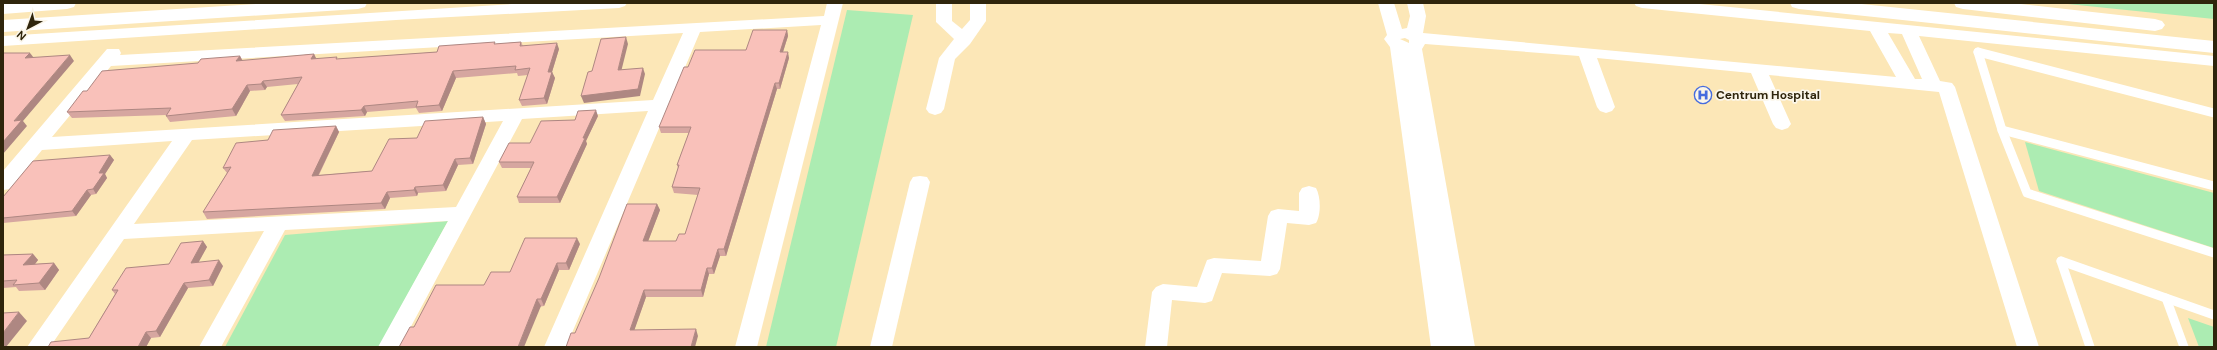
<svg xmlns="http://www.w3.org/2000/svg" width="2217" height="350" font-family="'DM Sans',sans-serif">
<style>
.green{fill:#acecb2}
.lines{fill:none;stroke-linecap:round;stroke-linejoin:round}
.service{stroke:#fff;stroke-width:9}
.minor{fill:#fff;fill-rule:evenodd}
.tertiary{fill:#fff;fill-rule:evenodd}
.wall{fill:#d6a6a0}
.shaded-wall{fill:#ae8782}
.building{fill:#f9c1ba;stroke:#ae8782}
.labels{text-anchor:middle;stroke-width:3.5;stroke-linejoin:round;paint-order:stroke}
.poi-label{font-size:12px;font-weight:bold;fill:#2f250c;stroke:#fbf6ea;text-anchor:start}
</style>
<rect width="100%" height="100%" fill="#fce7b7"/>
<!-- green -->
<g class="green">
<polygon points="2058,3 2214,3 2214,19"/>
<polygon points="847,10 913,15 836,347 766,347"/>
<polygon points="2025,142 2214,193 2214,248 2039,191"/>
<polygon points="448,221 379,347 225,347 285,235"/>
<polygon points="2188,318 2214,327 2214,347 2199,347"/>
</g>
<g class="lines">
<!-- service -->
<g class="service">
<polyline points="1978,52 2002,130 2027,193 2214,253"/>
<polyline points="1978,52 2214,113"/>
<polyline points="2002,130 2214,186"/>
<polyline points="2061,261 2214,315"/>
<polyline points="2061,261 2090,347"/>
<polyline points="2166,298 2184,347"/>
</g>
<!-- minor -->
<g class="minor">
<polygon points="529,3 627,3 625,6 619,8 396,20 3,46 3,36"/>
<path d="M 827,3 L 843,3 L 757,347 L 735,347 L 821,25 L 700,32 L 566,347 L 544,347 L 648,111 L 522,119 L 400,347 L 378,347 L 448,221 L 285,230 L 221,347 L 199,347 L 264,231 L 124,239 L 50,347 L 27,347 L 172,141 L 42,150 L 10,189 L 3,190 L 3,171 L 107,49 L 119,49 L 121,53 L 120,55 L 824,16 ZM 683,33 L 653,100 L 52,137 L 111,66 ZM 503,121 L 456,207 L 134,224 L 192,140 Z"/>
<polygon points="936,3 952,3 952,21 962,29 970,20 970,3 986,3 986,21 970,44 955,59 944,109 941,113 935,115 929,113 926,109 939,58 954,39 936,22"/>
<path d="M 1378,3 L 1394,3 L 1402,29 L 1407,28 L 1410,16 L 1407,3 L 1423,3 L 1426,16 L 1423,33 L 1896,77 L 1870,31 L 1642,8 L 1636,6 L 1634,3 L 1690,3 L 2214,56 L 2214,66 L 1919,36 L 1940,81 L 1952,83 L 1955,87 L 2039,347 L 2017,347 L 1939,92 L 1769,75 L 1791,124 L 1788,128 L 1782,130 L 1776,128 L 1773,124 L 1751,73 L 1597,58 L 1615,107 L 1612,111 L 1606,113 L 1600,111 L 1597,107 L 1579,56 L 1425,44 L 1422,49 L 1475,347 L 1453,347 L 1452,340 L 1453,347 L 1431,347 L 1390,47 L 1384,39 L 1387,35 ZM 1888,33 L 1902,34 L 1922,79 L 1915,79 ZM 1405,38 L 1409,40 L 1409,43 L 1400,39 Z"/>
<polygon points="920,176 927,177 930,182 892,347 870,347 910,182 913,177"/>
<path d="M 1309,186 L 1316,188 C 1321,197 1321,215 1316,223 L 1309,225 L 1287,223 L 1280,269 L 1277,274 L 1270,276 L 1222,273 L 1212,301 L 1205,303 L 1172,300 L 1167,347 L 1145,347 L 1152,292 L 1156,287 L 1163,284 L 1197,287 L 1207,260 L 1214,258 L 1261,261 L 1268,216 L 1271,211 L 1278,209 L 1299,211 L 1299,193 L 1302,188 Z"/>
</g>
<!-- tertiary -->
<g class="tertiary">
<polygon points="3,3 76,3 74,7 67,9 3,14"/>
<polygon points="271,3 367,3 365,7 358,9 3,32 3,20"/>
<polygon points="1790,3 1852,3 2214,41 2214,53 1799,9 1792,7"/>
<polygon points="1954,3 2012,3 2155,19 2162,21 2165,25 2162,29 2155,31 1963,9 1956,7"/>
</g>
</g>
<!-- wall -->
<g class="wall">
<polygon points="787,30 788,36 783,52 789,58 780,89 777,89 726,256 720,256 714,274 709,274 703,297 646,297 634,330 698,336 575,333 657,204 660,210 648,241 676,241 685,234 698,195 674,193 672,187 678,168 677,165 689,133 661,133 659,127 688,67 746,50"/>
<polygon points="521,42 523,46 559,49 552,72 555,78 547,104 522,106 519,100 528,75 518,76 517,73 456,78 442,111 419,113 416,108 367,112 365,116 285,121 281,115 298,84 267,87 265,90 250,91 236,116 170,122 166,116 166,115 72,118 67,112 87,91 240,56 243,61 314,54 316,59 338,59 437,52 496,44"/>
<polygon points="598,116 586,141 587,144 560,203 519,203 517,197 531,168 502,168 499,162 575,120"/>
<polygon points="483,117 486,124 473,164 458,165 446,191 418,193 417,196 390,198 385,209 207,219 203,212 227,173 223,168 336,126 339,132 319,175 372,171 417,138"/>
<polygon points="110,155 114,160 105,174 107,178 96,194 91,195 76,216 3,223 3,197"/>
<polygon points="203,241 207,247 198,262 223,266 213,286 188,288 160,337 151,338 146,347 48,347 89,338 115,294 112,290 169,264"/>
<polygon points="580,244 569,270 559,270 544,306 414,327 484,285"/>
<polygon points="33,254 38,260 35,264 54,263 59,270 45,290 19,291 16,287 3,288 3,255"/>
</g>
<!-- shaded-wall -->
<g class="shaded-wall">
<polygon points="787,30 788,36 781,58 780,52"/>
<polygon points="626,37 628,44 620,76 618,70"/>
<polygon points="557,43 559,49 552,72 555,78 547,104 544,98 548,72"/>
<polygon points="788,52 789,58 780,89 779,83"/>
<polygon points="30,53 34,58 25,58"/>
<polygon points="314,54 317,60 311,59"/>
<polygon points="70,55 74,61 23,121 27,126 3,154 3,142 14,121"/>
<polygon points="240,56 243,62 236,61"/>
<polygon points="643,68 645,74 640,96 584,103 581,96"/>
<polygon points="453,71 456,78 442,111 439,105"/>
<polygon points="263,81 267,87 265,90 261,84"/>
<polygon points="775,83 777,89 726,256 724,249"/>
<polygon points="247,85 250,91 236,116 232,109"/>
<polygon points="364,106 367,112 365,116 361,110"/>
<polygon points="596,110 598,116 586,141 587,144 560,203 557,197 583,138"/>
<polygon points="483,117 486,124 473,164 470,158"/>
<polygon points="336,126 339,132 315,182 312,176"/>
<polygon points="110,155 114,160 105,174 107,178 96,194 93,189 99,173"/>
<polygon points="455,159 458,165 446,191 443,185"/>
<polygon points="415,187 418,193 417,196 414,190"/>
<polygon points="87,190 91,195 76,216 72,211"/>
<polygon points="387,192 390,198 385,209 381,203"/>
<polygon points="657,204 660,210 646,247 643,241"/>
<polygon points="577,238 580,244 569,270 566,263"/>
<polygon points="203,241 207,247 195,269 191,263"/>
<polygon points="718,249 720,256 714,274 712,268"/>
<polygon points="33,254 38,260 29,272 23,265"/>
<polygon points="219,260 223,266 213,286 209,280"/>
<polygon points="54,263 59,270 45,290 39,283"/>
<polygon points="557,263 559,270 544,306 541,299"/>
<polygon points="707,268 709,274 703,297 701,290"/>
<polygon points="184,283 188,288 160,337 156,331"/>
<polygon points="644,290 646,297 632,337 630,330"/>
<polygon points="537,299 541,306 524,347 518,347"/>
<polygon points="19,312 27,321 6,347 3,347 3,333"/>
<polygon points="696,329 698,336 695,347 691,347"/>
<polygon points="146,332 151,338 146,347 138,347"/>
</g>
<!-- building -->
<g class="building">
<polygon points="753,30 787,30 780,52 788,52 779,83 775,83 724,249 718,249 712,268 707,268 701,290 644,290 630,330 696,329 691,347 566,347 571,333 575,333 599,278 627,204 657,204 643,241 676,241 679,234 685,234 700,188 672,187 679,165 677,165 691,127 659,127 684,67 688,67 695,50 746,50"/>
<polygon points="626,37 618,70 643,68 638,89 581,96 588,72 592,71 601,39"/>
<polygon points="495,42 494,44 521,42 520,46 557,43 548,72 552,72 544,98 519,100 530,68 515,70 516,66 453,71 439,105 416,107 418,101 364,106 361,110 281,115 302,77 263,81 261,84 247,85 232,109 166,116 171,108 67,112 83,91 87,91 102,71 198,63 201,59 240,56 236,61 314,54 311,59 337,57 336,59 437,52 439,46"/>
<polygon points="3,53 30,53 25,58 70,55 14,121 22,120 3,142"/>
<polygon points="596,110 583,138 585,138 557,197 517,197 534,162 499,162 509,143 530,143 541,121 575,120 578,111"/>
<polygon points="483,117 470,158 455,159 443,185 415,187 414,190 387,192 381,203 203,212 231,167 223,168 236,143 268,140 273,130 336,126 312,176 372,171 389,139 417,138 425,121"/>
<polygon points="110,155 99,173 104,173 93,189 87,190 72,211 3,218 3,197 33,161"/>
<polygon points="525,238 577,238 566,263 557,263 541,299 537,299 518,347 399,347 410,327 414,327 436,285 484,285 491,272 510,272"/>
<polygon points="203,241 191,263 219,260 209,280 184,283 156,331 146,332 138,347 48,347 51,342 89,338 118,290 112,290 126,268 169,264 181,243"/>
<polygon points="33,254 23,265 54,263 39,283 13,285 17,280 3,281 3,255"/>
<polygon points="19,312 3,333 3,313"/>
</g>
<!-- icons -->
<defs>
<symbol id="hospital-ring" viewBox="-11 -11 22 22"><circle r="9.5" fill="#fbf6ea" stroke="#466cde" stroke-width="1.5"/><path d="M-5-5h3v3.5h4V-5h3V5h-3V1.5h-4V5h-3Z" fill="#466cde"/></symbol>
</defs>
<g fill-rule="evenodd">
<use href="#hospital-ring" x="1693" y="85" width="20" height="20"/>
</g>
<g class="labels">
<!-- poi labels -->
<g class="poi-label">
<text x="1716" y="99">Centrum Hospital</text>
</g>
</g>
<!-- border -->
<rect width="2217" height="350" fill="none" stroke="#2f250c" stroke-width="8"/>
<!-- north arrow -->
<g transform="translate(28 28) rotate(221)" stroke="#fbf6ea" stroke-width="3" paint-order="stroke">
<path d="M0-3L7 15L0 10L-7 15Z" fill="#2f250c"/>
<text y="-6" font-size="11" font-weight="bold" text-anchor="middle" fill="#2f250c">N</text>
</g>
</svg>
